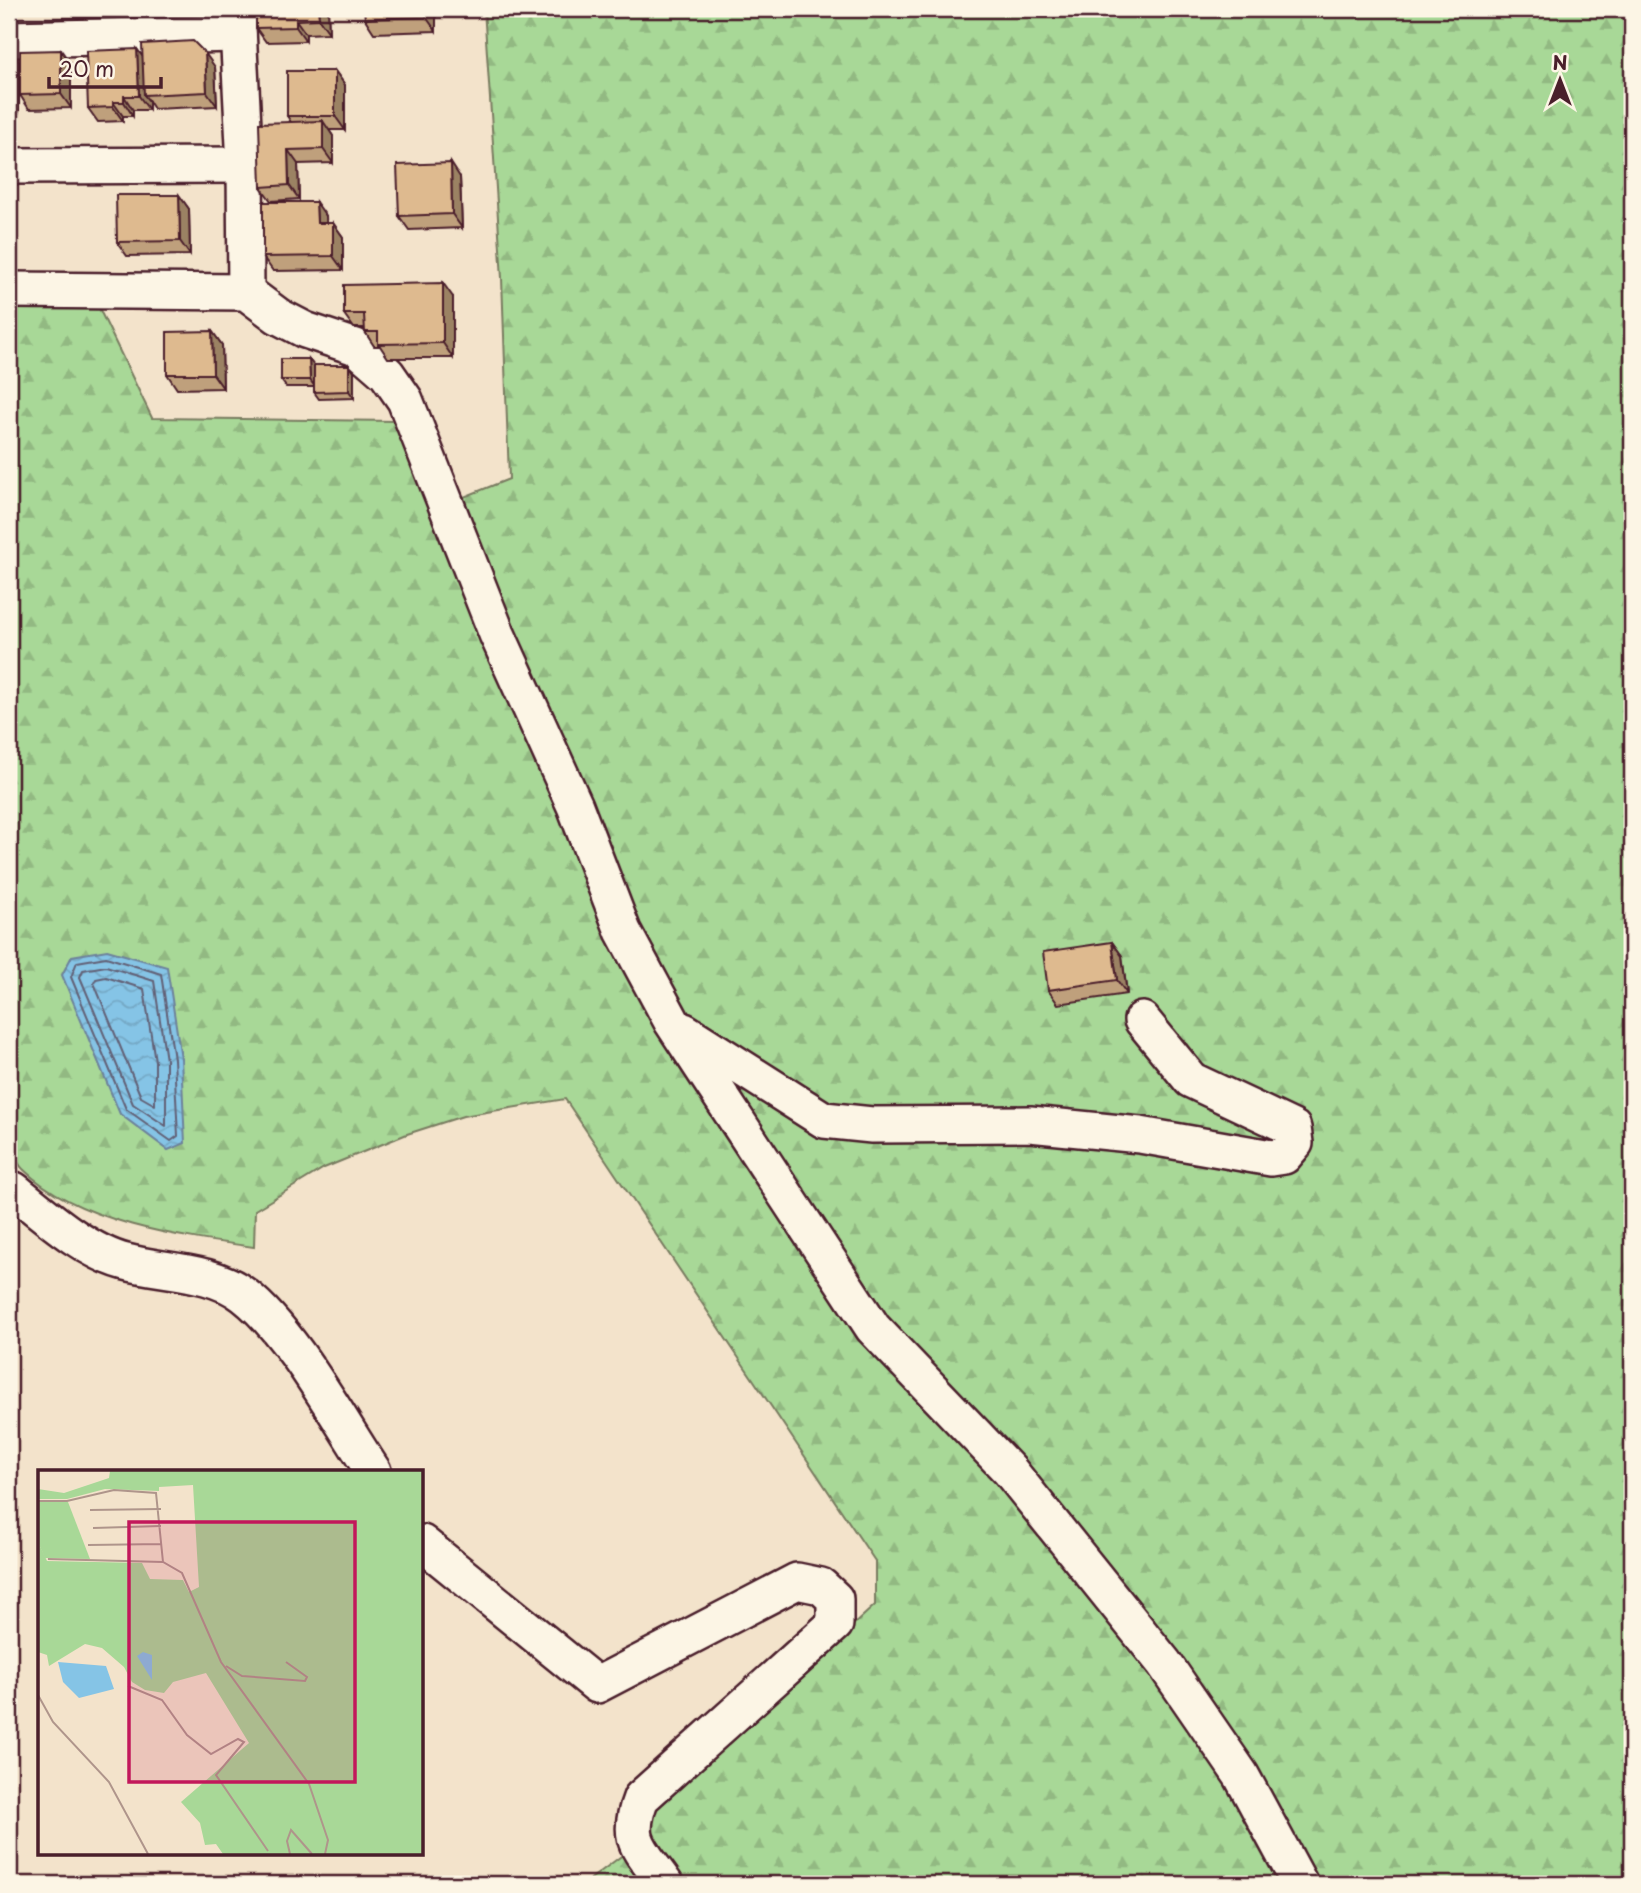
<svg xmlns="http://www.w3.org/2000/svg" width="1641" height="1893" font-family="'Playpen Sans',sans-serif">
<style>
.forest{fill:url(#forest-firs);stroke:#797c61;stroke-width:2}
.water{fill:url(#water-waves);stroke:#6d829b;stroke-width:2}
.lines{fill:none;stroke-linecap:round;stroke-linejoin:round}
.shore{stroke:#626176;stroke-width:2}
.street-casing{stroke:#4a1f2b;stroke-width:40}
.street{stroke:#fcf5e5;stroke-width:35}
.wall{fill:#bfa07b;stroke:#4a1f2b;stroke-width:2}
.shaded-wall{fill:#9b8264;stroke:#4a1f2b;stroke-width:2}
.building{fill:#deba8f;stroke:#4a1f2b;stroke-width:2}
.inset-road{fill:none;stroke:#af958b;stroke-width:2}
.view{fill:#c2185b;fill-opacity:0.15;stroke:#c2185b;stroke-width:3.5}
.inset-edge{fill:none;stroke:#4a1f2b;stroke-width:3.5}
</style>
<defs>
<pattern id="forest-firs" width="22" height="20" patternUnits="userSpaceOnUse" patternTransform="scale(1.75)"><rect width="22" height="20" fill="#a8d897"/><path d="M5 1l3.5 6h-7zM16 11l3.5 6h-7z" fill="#92b982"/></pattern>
<pattern id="water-waves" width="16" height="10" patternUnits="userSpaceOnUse" patternTransform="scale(1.75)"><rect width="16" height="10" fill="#85c4e6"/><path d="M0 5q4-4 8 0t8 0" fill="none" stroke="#74a8c5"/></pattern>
</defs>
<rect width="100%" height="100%" fill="#f3e3cb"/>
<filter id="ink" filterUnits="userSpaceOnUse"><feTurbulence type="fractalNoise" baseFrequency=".0143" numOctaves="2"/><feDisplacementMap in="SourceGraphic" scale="14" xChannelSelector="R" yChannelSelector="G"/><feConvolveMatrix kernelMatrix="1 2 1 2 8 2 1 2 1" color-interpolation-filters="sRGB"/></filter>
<g filter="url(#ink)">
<!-- forest -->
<path class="forest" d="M 484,9 L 1632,9 L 1632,1884 L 584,1884 L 644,1839 L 652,1809 L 875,1605 L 875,1561 L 565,1099 L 463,1116 L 407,1134 L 324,1168 L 255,1210 L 254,1247 C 181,1237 78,1223 23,1169 C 16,1163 13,1149 9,1141 L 9,300 L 96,302 L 152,418 L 397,421 L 434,509 L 509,479 L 502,278 Z"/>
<!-- water -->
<polygon class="water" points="107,950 167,967 181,1058 185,1143 168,1150 120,1114 62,975 72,956"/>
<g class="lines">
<!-- shore -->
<g class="shore">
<polygon points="106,957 161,974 174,1059 178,1136 171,1141 126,1109 71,977 77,962"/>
<polygon points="106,966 154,981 166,1060 166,1126 133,1104 80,977 83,970"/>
<polygon points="106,977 144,989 155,1061 155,1105 141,1097 94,983 96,979"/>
</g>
<defs>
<g id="street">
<polyline points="237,9 245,165 246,292"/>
<polyline points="9,39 238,34"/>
<polyline points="9,166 245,165"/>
<polyline points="9,290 246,292 278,316 305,330 356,347 387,374 405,400 497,634 575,806 623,931 672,1022 873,1328 1010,1471 1164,1663 1241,1775 1300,1884"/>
<polyline points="684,1031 824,1120 872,1125 1030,1124 1140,1135 1271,1158 1284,1156 1295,1143 1293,1128 1191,1080 1142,1020"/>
<path d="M 9,1190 L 14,1190 C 45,1215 86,1252 126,1262 C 163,1272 212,1270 244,1295 C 291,1331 339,1420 373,1471"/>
<path d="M 422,1543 L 597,1685 L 797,1581 L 821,1586 L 835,1599 L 835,1624 L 641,1798 C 624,1842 641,1849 665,1884"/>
</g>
</defs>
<!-- street casing -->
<use href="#street" class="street-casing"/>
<!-- street -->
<use href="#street" class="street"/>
</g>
<!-- wall -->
<g class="wall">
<polygon points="256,9 328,9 329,33 306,34 306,41 266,42 256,28"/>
<polygon points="436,9 436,31 374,33 365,19"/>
<polygon points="9,48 19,62 19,111 9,111"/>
<polygon points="137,49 142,56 215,67 217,106 154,109 149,101 149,110 133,110 133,116 123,116 123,121 98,122 88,108"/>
<polygon points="71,64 71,108 29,109 20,95"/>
<polygon points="335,71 345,85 345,130 329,130 333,136 333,163 298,164 299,199 271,201 261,187 291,122 287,116"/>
<polygon points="460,177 462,228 409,230 399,216"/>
<polygon points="179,195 189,209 190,255 127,256 117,242"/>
<polygon points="326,216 326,223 333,223 343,237 343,270 273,271 263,257"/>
<polygon points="453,297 453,358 388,358 380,346 374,346 365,332 364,328 354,328 344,314"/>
<polygon points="212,331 222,345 223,388 177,389 167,374"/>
<polygon points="314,366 354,372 354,398 319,399 314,392 314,387 286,387 281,380"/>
<polygon points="1112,942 1122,956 1127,994 1058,1004 1048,990"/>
</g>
<!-- shaded-wall -->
<g class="shaded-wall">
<polygon points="318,9 328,9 329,33 319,19"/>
<polygon points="426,9 436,9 436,31 426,17"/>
<polygon points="296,20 306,34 306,41 296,27"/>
<polygon points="9,48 19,62 19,111 9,97"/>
<polygon points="137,49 147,63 144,95 149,101 149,110 139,96"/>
<polygon points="61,50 71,64 71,108 61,94"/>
<polygon points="205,53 215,67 217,106 207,92"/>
<polygon points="335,71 345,85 345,130 335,116"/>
<polygon points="124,96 133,110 133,116 124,102"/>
<polygon points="113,102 123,116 123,121 113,107"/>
<polygon points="323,121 333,136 333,163 323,149"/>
<polygon points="288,150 298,164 299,199 289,185"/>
<polygon points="451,163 460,177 462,228 452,214"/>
<polygon points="179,195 189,209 190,255 180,241"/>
<polygon points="316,202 326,216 327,237 317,223"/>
<polygon points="333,223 343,237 343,270 333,256"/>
<polygon points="443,283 453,297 453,358 443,343"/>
<polygon points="212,331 222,345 223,388 213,374"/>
<polygon points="309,359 314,366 315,387 310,380"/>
<polygon points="349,365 354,372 354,398 349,391"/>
<polygon points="1112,942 1122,956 1127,994 1117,980"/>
</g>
<!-- building -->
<g class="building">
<polygon points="256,9 318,9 319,19 296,20 296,27 256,28"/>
<polygon points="364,9 426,9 426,17 365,19"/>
<polygon points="193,41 205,53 207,92 144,95 142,44"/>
<polygon points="137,49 139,96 124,96 124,102 113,102 113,107 88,108 86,51"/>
<polygon points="61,50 61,94 20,95 20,51"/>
<rect x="287" y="71" width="48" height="45"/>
<polygon points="323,121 323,149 288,150 289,185 261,187 259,123"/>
<polygon points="451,163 452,214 399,216 397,165"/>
<polygon points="116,195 179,195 180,241 117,242"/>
<polygon points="263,202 316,202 317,223 333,223 333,256 263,257"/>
<polygon points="443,283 443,343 378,344 378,332 365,332 364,314 344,314 344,285"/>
<polygon points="212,331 213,374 167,374 167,332"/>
<polygon points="281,359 309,359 310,380 281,380"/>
<polygon points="314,365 349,365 349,391 314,392"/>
<polygon points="1112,942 1117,980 1048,990 1043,952"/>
</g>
</g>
<!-- overview -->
<g transform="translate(38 1470)">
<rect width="385" height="385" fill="#f3e3cb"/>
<path d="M 72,1 L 385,1 L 385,384 L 185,384 L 178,374 L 167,375 L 162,353 L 143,332 L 211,273 L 168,203 L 135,212 L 126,223 L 107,220 L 94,212 L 86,197 L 64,178 L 47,174 L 11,196 L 9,185 L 0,182 L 0,72 L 9,91 L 104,93 L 112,109 L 145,110 L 151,122 L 161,117 L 155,15 L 121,17 L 121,21 L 67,19 L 29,29 L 0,29 L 0,19 L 26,23 L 71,8 Z" fill="#a8d897"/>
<path d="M 0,32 L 30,32 L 52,89 L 7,88 L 0,72 Z" fill="#a8d897"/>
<path d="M 105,182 L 114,185 L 114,210 L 99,186 ZM 20,192 L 68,196 L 76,219 L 41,228 L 25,212 Z" fill="#85c4e6"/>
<path class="inset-road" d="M 0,31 L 29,31 L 76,20 L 118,23 L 125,92M 52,40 L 123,39M 55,58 L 123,56M 50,75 L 124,74M 10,89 L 125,92 L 144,103 L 183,192 L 271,314 L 290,370 L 287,384M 188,196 L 204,206 L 267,211 L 269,207 L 248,192M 90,216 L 124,230 L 149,265 L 173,284 L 200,269 L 206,272 L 178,305 L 230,381M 0,225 L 15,252 L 71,312 L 110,384M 252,384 L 249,371 L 253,360 L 274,384"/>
<path class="view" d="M 91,52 L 317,52 L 317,312 L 91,312 Z"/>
<rect width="385" height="385" class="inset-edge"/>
</g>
<!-- margin -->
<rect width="1641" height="1893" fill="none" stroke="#fcf5e5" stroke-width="35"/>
<rect x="18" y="18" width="1606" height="1858" fill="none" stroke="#4a1f2b" stroke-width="2.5" filter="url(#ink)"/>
<!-- north arrow -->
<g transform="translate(1560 80)" stroke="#fcf5e5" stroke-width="5" paint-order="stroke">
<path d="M0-5L12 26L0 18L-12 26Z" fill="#4a1f2b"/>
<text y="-10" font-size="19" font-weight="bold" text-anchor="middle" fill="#4a1f2b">N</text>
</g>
<!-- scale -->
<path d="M49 77v10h112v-10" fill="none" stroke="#4a1f2b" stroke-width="3.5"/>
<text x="60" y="77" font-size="21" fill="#4a1f2b" stroke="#fcf5e5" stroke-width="5" paint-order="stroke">20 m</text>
</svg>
